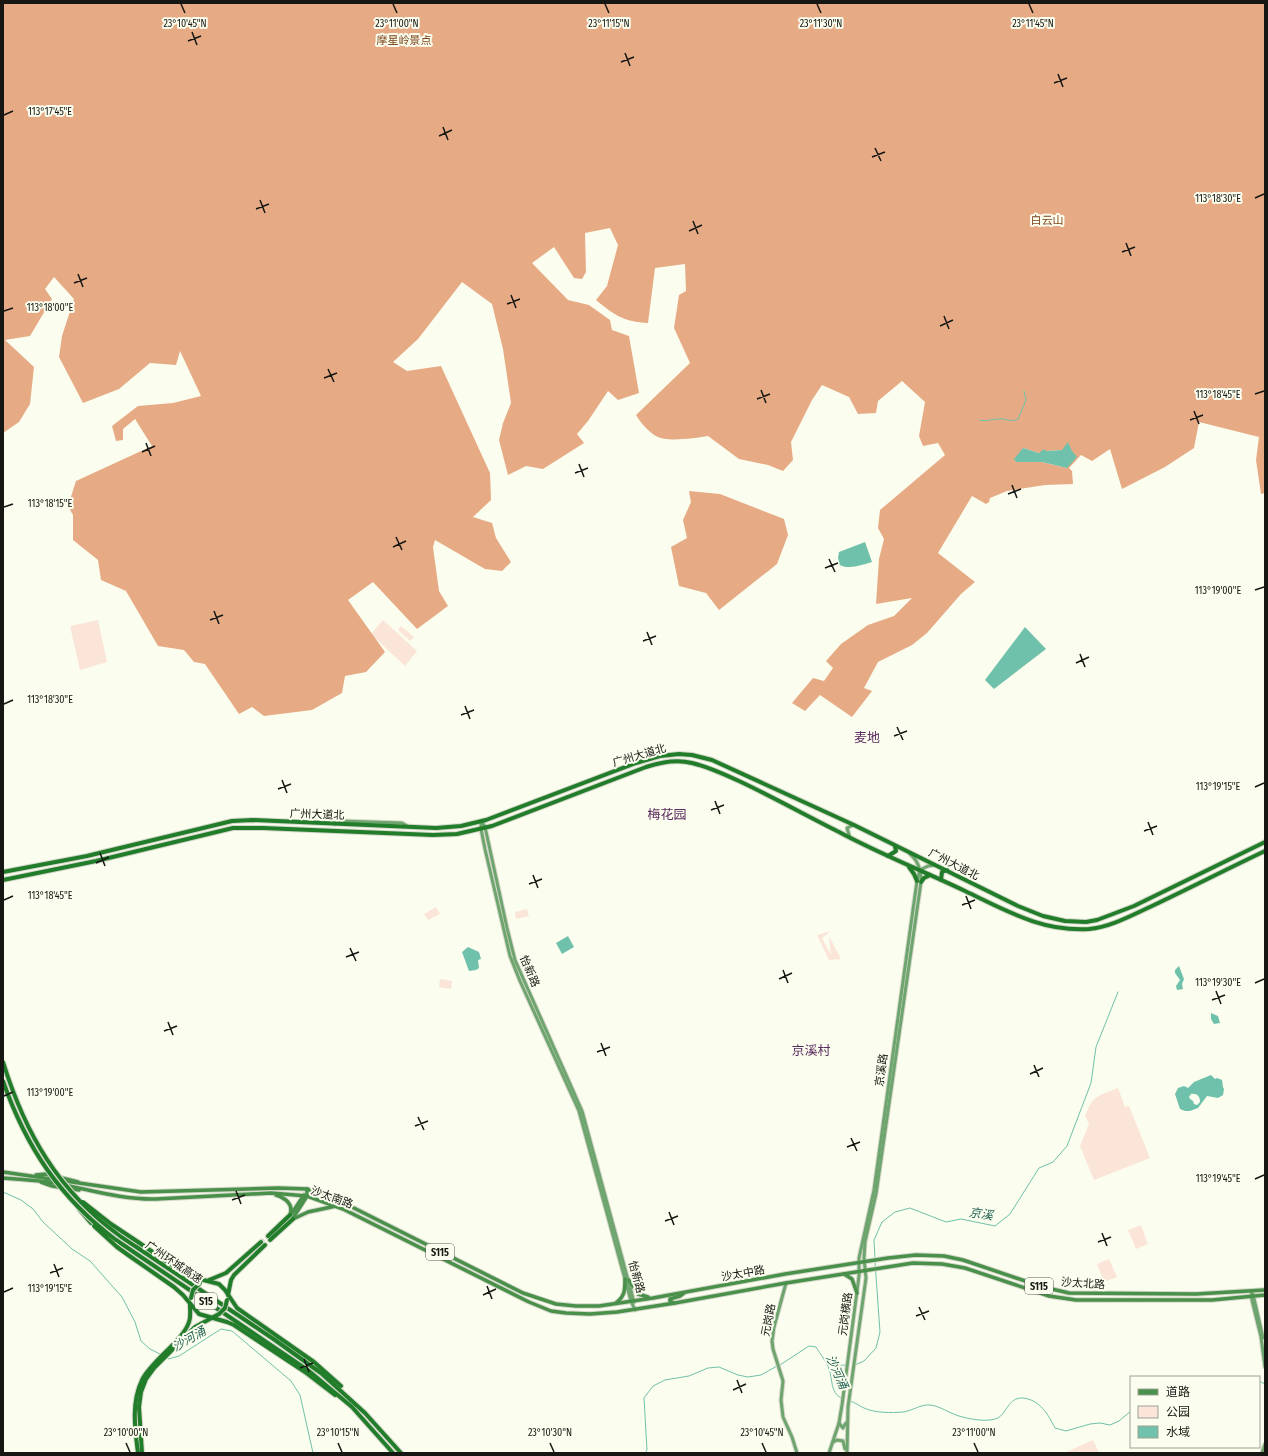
<svg xmlns="http://www.w3.org/2000/svg" width="1268" height="1456" font-family="'Fira Sans Condensed','Noto Sans SC',sans-serif">
<style>
.green{fill:#fae5d8}
.forest{fill:#e6ab85;fill-rule:evenodd}
.water{fill:#70c1ab;fill-rule:evenodd}
.lines{fill:none;stroke-linecap:round;stroke-linejoin:round}
.stream{stroke:#70c1ab;stroke-width:1}
.highway-tunnel{stroke:#d9dacd;stroke-width:4;stroke-dasharray:4 2;stroke-linecap:butt}
.secondary-casing{stroke:#d6d8cb;stroke-width:5}
.primary-casing{stroke:#d6d8cb;stroke-width:5.5}
.highway-casing{stroke:#d6d8cb;stroke-width:6}
.secondary{stroke:#6ea56e;stroke-width:3}
.primary{stroke:#49904b;stroke-width:3.5}
.highway{stroke:#217d2a;stroke-width:4}
.highway-bridge-casing{stroke:#d6d8cb;stroke-width:6;stroke-linecap:butt}
.highway-bridge{stroke:#217d2a;stroke-width:4}
.ticks{fill:none;stroke:#161712;stroke-width:1.5}
.labels{text-anchor:middle;stroke-width:4;stroke-linejoin:round;paint-order:stroke}
.shield{fill:#fbfdee;stroke:#5b5c54;stroke-width:1}
.shield-label{font-size:10px;font-weight:bold;fill:#161712}
.park-label{font-size:11px;fill:#7c451c;stroke:#fbfdee}
.street-label{font-size:11px;fill:#161712;stroke:#fbfdee}
.water-label{font-size:12px;font-style:italic;fill:#246354;stroke:#fbfdee}
.quarter-label{font-size:13px;fill:#5a2c5f;stroke:#fbfdee}
.ticks-label{font-size:10px;text-anchor:middle;fill:#161712;stroke:#fbfdee;stroke-width:4;stroke-linejoin:round;paint-order:stroke}
</style>
<rect width="100%" height="100%" fill="#fbfdee"/>
<!-- green -->
<g class="green">
<polygon points="98,620 107,662 80,670 70,626"/>
<polygon points="383,620 417,651 405,666 371,634"/>
<polygon points="401,626 414,637 410,641 398,630"/>
<polygon points="436,907 440,914 428,920 424,914"/>
<polygon points="527,909 529,916 516,919 515,912"/>
<polygon points="831,931 822,938 831,955 829,936 841,959 829,960 817,935"/>
<polygon points="440,979 452,981 451,989 439,987"/>
<path d="M 1118,1088 L 1125,1107 L 1129,1106 L 1150,1158 L 1094,1180 L 1080,1146 L 1089,1124 L 1085,1116 C 1093,1095 1098,1096 1118,1088 Z"/>
<polygon points="1141,1225 1148,1244 1136,1249 1128,1230"/>
<polygon points="1109,1259 1117,1277 1104,1282 1097,1264"/>
<polygon points="1093,1440 1099,1453 1064,1453"/>
</g>
<!-- forest -->
<g class="forest">
<path d="M 3,3 L 1265,3 L 1265,493 L 1261,494 L 1256,460 L 1259,437 L 1199,422 L 1194,448 L 1165,467 L 1122,489 L 1110,449 L 1092,461 L 1081,455 L 1069,468 L 1072,471 L 1073,484 L 1045,485 L 1007,491 L 990,498 L 989,502 L 986,504 L 972,496 L 938,553 L 975,582 L 961,594 L 927,633 L 912,645 L 878,662 L 864,688 L 872,691 L 852,717 L 820,695 L 805,711 L 792,703 L 813,678 L 824,681 L 833,668 L 826,661 L 841,644 L 868,625 L 894,616 L 912,598 L 876,604 L 879,559 L 884,539 L 878,528 L 880,510 L 945,455 L 938,443 L 923,446 L 919,436 L 925,402 L 902,381 L 878,401 L 876,413 L 858,414 L 849,397 L 822,385 L 812,400 L 791,442 L 793,460 L 783,471 L 768,465 L 739,459 L 708,436 C 697,438 667,442 658,437 C 650,434 640,422 636,415 L 690,363 L 674,328 L 679,295 L 686,291 L 685,264 L 655,268 L 648,323 C 624,322 614,315 596,300 L 607,286 L 618,245 L 610,228 L 585,233 L 586,272 L 582,279 L 574,278 L 554,247 L 532,263 L 568,300 L 589,305 L 610,320 L 612,330 L 629,336 L 639,393 L 618,400 L 608,391 L 588,421 L 577,434 L 584,443 L 543,469 L 526,466 L 508,475 L 499,440 L 503,423 L 511,403 L 503,349 L 492,304 L 462,282 L 418,339 L 393,362 L 407,371 L 441,366 L 490,473 L 491,500 L 473,517 L 492,523 L 496,538 L 511,562 L 502,571 L 485,569 L 435,540 L 433,547 L 439,591 L 448,606 L 417,629 L 373,582 L 348,600 L 385,652 L 366,672 L 345,676 L 342,693 L 312,710 L 264,716 L 252,707 L 239,714 L 205,664 L 194,662 L 184,650 L 158,646 L 126,591 L 101,580 L 98,560 L 73,540 L 73,515 L 68,506 L 76,481 L 152,446 L 135,419 L 123,429 L 123,440 L 116,441 L 112,426 L 138,406 L 173,403 L 201,396 L 180,351 L 176,365 L 150,363 L 119,389 L 83,403 L 59,357 L 62,336 L 74,299 L 54,277 L 45,289 L 52,299 L 30,336 L 5,340 L 34,367 L 30,404 L 19,422 L 3,433 ZM 1023,448 L 1039,453 L 1046,451 L 1062,450 L 1067,468 L 1042,462 L 1016,462 Z"/>
<polygon points="689,491 720,494 784,519 788,535 777,564 719,610 706,593 679,586 671,547 687,538 683,520 691,502"/>
</g>
<!-- water -->
<g class="water">
<polygon points="1068,442 1072,451 1077,457 1067,468 1042,462 1016,462 1014,459 1023,448 1039,453 1044,449 1046,451 1062,450"/>
<path d="M 865,542 L 872,562 C 861,565 850,570 840,565 L 838,558 L 839,552 Z"/>
<polygon points="1025,627 1046,649 994,689 985,680"/>
<polygon points="568,936 574,947 562,954 556,943"/>
<polygon points="468,947 479,952 481,959 478,960 479,968 476,970 469,971 462,952"/>
<polygon points="1179,966 1184,979 1182,984 1183,989 1177,990 1176,986 1180,980 1175,973 1175,970"/>
<polygon points="1211,1013 1218,1016 1220,1023 1214,1024 1211,1019"/>
<path d="M 1211,1075 L 1215,1079 L 1217,1078 L 1222,1080 L 1223,1087 L 1224,1089 L 1223,1095 L 1218,1098 L 1207,1096 L 1198,1108 L 1190,1111 L 1185,1111 L 1180,1109 L 1175,1094 L 1178,1088 L 1184,1086 L 1188,1088 L 1194,1082 ZM 1191,1094 C 1197,1093 1200,1096 1200,1102 L 1197,1105 L 1194,1104 L 1193,1101 L 1190,1099 L 1189,1097 Z"/>
</g>
<g class="lines">
<!-- stream -->
<g class="stream">
<path d="M 980,420 C 986,422 992,419 999,419 C 1007,418 1009,423 1018,419 L 1026,400 L 1024,391"/>
<polyline points="3,1192 21,1200 33,1209 43,1222 72,1249 90,1261 122,1297 135,1322 141,1341 150,1349 160,1354"/>
<polyline points="875,1258 874,1240 882,1222 895,1212 910,1208 946,1222 961,1219 995,1226 1010,1214 1039,1168 1053,1162 1067,1146 1091,1083 1096,1047 1118,992"/>
<polyline points="167,1358 168,1359 179,1356 221,1329 232,1331 291,1381 300,1395 313,1453"/>
<path d="M 780,1365 L 809,1346 L 816,1347 C 820,1354 827,1362 829,1369 C 833,1380 830,1392 841,1398"/>
<polyline points="855,1365 864,1361 876,1348 880,1332 875,1262"/>
<polyline points="830,1368 833,1366 846,1365"/>
<polyline points="1259,1381 1265,1384"/>
<path d="M 850,1401 C 855,1402 859,1406 864,1408 C 874,1413 892,1413 903,1412 C 912,1411 921,1404 930,1405 C 940,1406 949,1413 959,1416 C 969,1419 985,1422 995,1419 C 1007,1416 1007,1397 1023,1398 C 1040,1400 1048,1414 1055,1428 L 1066,1431 L 1090,1424 L 1100,1423 L 1110,1425 L 1119,1421 L 1131,1411"/>
<polyline points="645,1453 647,1450 644,1398 653,1386 665,1380 689,1376 708,1368 719,1367 738,1375 748,1377 761,1375 777,1366"/>
</g>
<!-- highway-tunnel -->
<polyline class="highway-tunnel" points="261,1242 268,1236"/>
<defs>
<g id="secondary">
<polyline points="481,821 481,829 485,849 510,956 520,981 579,1111 631,1301 635,1310"/>
<polyline points="482,822 485,827 507,928 515,960 582,1111 634,1302"/>
<polyline points="335,824 340,821 402,823 407,826"/>
<polyline points="850,838 847,828 851,826 854,825"/>
<polyline points="786,1283 774,1327 772,1341 773,1349 783,1381 781,1400 783,1417 792,1437 797,1453"/>
<polyline points="1252,1291 1251,1296 1261,1337 1265,1367"/>
<polyline points="1253,1294 1263,1338"/>
<polyline points="839,1423 843,1428 846,1423"/>
<polyline points="833,1442 837,1440 843,1441 845,1449"/>
<polyline points="829,1453 839,1423 842,1405 859,1276 859,1258 874,1190 917,881 920,870 928,866 935,865"/>
<path d="M 847,1453 L 848,1407 L 866,1278 L 864,1258 L 865,1242 L 876,1194 L 921,882 C 921,871 919,861 910,854"/>
<polyline points="1262,1453 1265,1444"/>
</g>
<g id="primary">
<polyline points="3,1172 141,1192 278,1188 307,1189 334,1198 523,1293 556,1304 576,1306 599,1306 653,1298 785,1274 888,1258 916,1255 944,1256 963,1260 1043,1287 1069,1293 1196,1294 1265,1290"/>
<polyline points="36,1175 46,1174 78,1182"/>
<path d="M 3,1178 C 18,1179 34,1180 49,1182 C 85,1188 120,1200 156,1199 L 271,1193 L 307,1196 L 343,1209 L 529,1302 L 551,1311 L 566,1313 L 590,1314 L 617,1312 L 675,1303 L 786,1283 L 913,1263 L 942,1264 L 965,1268 L 1049,1296 L 1076,1300 L 1212,1300 L 1265,1295"/>
<polyline points="41,1182 52,1186 79,1190"/>
<path d="M 276,1195 C 285,1198 294,1204 290,1215"/>
<polyline points="292,1213 304,1195"/>
<polyline points="293,1218 307,1196 307,1189"/>
<polyline points="293,1219 308,1212 336,1206"/>
<polyline points="844,1274 852,1279 857,1293"/>
<polyline points="629,1280 638,1294 648,1297"/>
<path d="M 616,1303 C 625,1296 625,1290 625,1279"/>
<polyline points="674,1303 670,1301 670,1299 680,1296 684,1293"/>
</g>
<g id="highway">
<polyline points="888,856 896,851 895,846"/>
<polyline points="909,867 914,874 917,881"/>
<polyline points="3,872 87,856 232,821 253,820 436,828 461,826 486,820 636,763 660,756 679,754 692,755 712,760 854,825 1018,906 1043,916 1065,921 1086,922 1097,920 1134,906 1265,842"/>
<path d="M 3,880 L 96,861 L 233,828 L 263,828 L 433,835 L 457,834 L 492,826 L 646,767 C 661,762 676,759 692,763 C 709,767 724,774 739,781 C 773,797 805,815 839,832 C 880,854 923,871 965,891 C 1005,910 1042,932 1089,929 C 1111,927 1132,915 1152,906 C 1190,888 1227,869 1265,851"/>
<polyline points="941,880 942,872 947,870"/>
<polyline points="921,882 924,878 930,875"/>
<polyline points="79,1209 91,1223"/>
<polyline points="120,1236 275,1340 321,1373 365,1413 401,1453"/>
<polyline points="268,1236 290,1215"/>
<polyline points="116,1240 309,1371 352,1407 393,1453"/>
<polyline points="270,1240 293,1219"/>
<polyline points="138,1242 188,1276 219,1284 225,1290 237,1308 314,1362 341,1386"/>
<polyline points="131,1257 174,1287 183,1295 199,1314 227,1322 234,1325 305,1372 335,1395"/>
<polyline points="209,1280 226,1273 261,1242"/>
<polyline points="228,1295 231,1280 234,1275 265,1245"/>
<path d="M 138,1453 C 135,1429 131,1403 142,1380 C 152,1360 183,1341 189,1322 C 191,1317 190,1310 190,1304"/>
<polyline points="142,1453 139,1407 141,1392 146,1379 154,1368 195,1327 219,1314"/>
</g>
</defs>
<!-- secondary casing -->
<use href="#secondary" class="secondary-casing"/>
<!-- primary casing -->
<use href="#primary" class="primary-casing"/>
<!-- highway casing -->
<use href="#highway" class="highway-casing"/>
<!-- secondary -->
<use href="#secondary" class="secondary"/>
<!-- primary -->
<use href="#primary" class="primary"/>
<!-- highway -->
<use href="#highway" class="highway"/>
<defs>
<g id="highway-bridge">
<path d="M 3,1062 C 25,1133 58,1191 120,1236"/>
<path d="M 3,1081 C 26,1147 60,1198 116,1240"/>
<polyline points="83,1202 111,1224 138,1242"/>
<polyline points="94,1226 117,1247 131,1257"/>
<polyline points="191,1298 193,1290 200,1283"/>
<polyline points="219,1314 225,1308 227,1300"/>
</g>
</defs>
<!-- highway-bridge casing -->
<use href="#highway-bridge" class="highway-bridge-casing"/>
<!-- highway-bridge -->
<use href="#highway-bridge" class="highway-bridge"/>
</g>
<!-- ticks -->
<path class="ticks" d="M 181,4 L 185,13M 393,4 L 397,13M 605,4 L 609,13M 817,4 L 821,13M 1029,4 L 1033,13M 192,32 L 197,45M 188,41 L 201,36M 625,53 L 630,66M 621,62 L 634,57M 1058,74 L 1063,87M 1054,83 L 1067,78M 4,115 L 13,111M 443,127 L 448,140M 439,136 L 452,130M 875,148 L 881,161M 872,157 L 885,152M 1255,198 L 1264,194M 260,200 L 265,213M 256,209 L 269,204M 693,221 L 698,234M 689,231 L 702,225M 1126,243 L 1131,256M 1122,252 L 1135,247M 78,274 L 83,287M 74,283 L 87,278M 511,295 L 516,308M 507,304 L 520,299M 4,311 L 13,308M 944,316 L 949,329M 940,326 L 953,320M 328,369 L 334,382M 324,378 L 337,373M 761,390 L 766,403M 1255,394 L 1264,391M 757,399 L 770,394M 1194,411 L 1199,424M 1190,420 L 1203,415M 146,443 L 151,456M 142,452 L 155,446M 579,464 L 584,477M 575,473 L 588,468M 1012,485 L 1017,498M 1008,494 L 1021,489M 4,507 L 13,504M 396,537 L 402,550M 393,547 L 406,541M 829,559 L 835,572M 825,568 L 838,563M 1255,590 L 1264,587M 214,611 L 219,624M 210,620 L 223,615M 647,632 L 652,645M 643,641 L 656,636M 1080,654 L 1085,667M 1076,663 L 1089,657M 4,704 L 13,700M 465,706 L 470,719M 461,715 L 474,710M 897,727 L 903,740M 894,736 L 907,731M 282,780 L 287,793M 1255,787 L 1264,783M 278,789 L 291,784M 715,801 L 720,814M 711,810 L 724,805M 1148,822 L 1153,835M 1144,831 L 1157,826M 100,853 L 105,866M 96,863 L 109,857M 533,875 L 538,888M 529,884 L 542,879M 966,896 L 971,909M 4,900 L 13,896M 962,905 L 975,900M 350,948 L 356,961M 346,957 L 359,952M 783,970 L 788,983M 779,979 L 792,973M 1255,983 L 1264,979M 1216,991 L 1221,1004M 1212,1000 L 1225,995M 168,1022 L 173,1035M 164,1031 L 177,1026M 601,1043 L 606,1056M 597,1052 L 610,1047M 1034,1065 L 1039,1077M 1030,1074 L 1043,1068M 4,1096 L 13,1092M 418,1117 L 424,1130M 415,1126 L 428,1121M 851,1138 L 857,1151M 847,1147 L 860,1142M 1255,1179 L 1264,1175M 236,1191 L 241,1204M 232,1200 L 245,1195M 669,1212 L 674,1225M 665,1221 L 678,1216M 1102,1233 L 1107,1246M 1098,1242 L 1111,1237M 54,1264 L 59,1277M 50,1273 L 63,1268M 487,1286 L 492,1299M 4,1292 L 13,1288M 483,1295 L 496,1289M 919,1307 L 925,1320M 916,1316 L 929,1311M 304,1359 L 309,1372M 300,1368 L 313,1363M 737,1380 L 742,1393M 733,1390 L 746,1384M 126,1443 L 130,1452M 338,1443 L 342,1452M 550,1443 L 554,1452M 762,1443 L 766,1452M 974,1443 L 978,1452"/>
<g class="labels">
<!-- shield labels -->
<g class="shield">
<rect x="426" y="1244" width="28" height="16" rx="3"/>
<rect x="1025" y="1278" width="28" height="16" rx="3"/>
<rect x="195" y="1293" width="22" height="16" rx="3"/>
</g>
<g class="shield-label">
<text x="440" y="1256">S115</text>
<text x="1039" y="1290">S115</text>
<text x="206" y="1305">S15</text>
</g>
<!-- park labels -->
<g class="park-label">
<text x="404" y="44">摩星岭景点</text>
<text x="1047" y="224">白云山</text>
</g>
<!-- street labels -->
<g class="street-label">
<text transform="translate(639 755) rotate(-16)" y="4">广州大道北</text>
<text transform="translate(317 814) rotate(2)" y="4">广州大道北</text>
<text transform="translate(954 864) rotate(27)" y="4">广州大道北</text>
<text transform="translate(530 971) rotate(67)" y="4">怡新路</text>
<text transform="translate(881 1070) rotate(-82)" y="4">京溪路</text>
<text transform="translate(332 1197) rotate(20)" y="4">沙太南路</text>
<text transform="translate(174 1262) rotate(34)" y="4">广州环城高速</text>
<text transform="translate(743 1273) rotate(-10)" y="4">沙太中路</text>
<text transform="translate(637 1277) rotate(75)" y="4">怡新路</text>
<text transform="translate(1083 1283) rotate(4)" y="4">沙太北路</text>
<text transform="translate(845 1314) rotate(-82)" y="4">元岗横路</text>
<text transform="translate(768 1320) rotate(-79)" y="4">元岗路</text>
</g>
<!-- water labels -->
<g class="water-label">
<text transform="translate(981 1214) rotate(8)" y="4">京溪</text>
<text transform="translate(189 1339) rotate(-30)" y="4">沙河涌</text>
<text transform="translate(837 1372) rotate(66)" y="4">沙河涌</text>
</g>
<!-- quarter labels -->
<g class="quarter-label">
<text x="867" y="742">麦地</text>
<text x="667" y="819">梅花园</text>
<text x="811" y="1055">京溪村</text>
</g>
</g>
<g class="ticks-label">
<text x="185" y="27">23°10'45"N</text>
<text x="397" y="27">23°11'00"N</text>
<text x="609" y="27">23°11'15"N</text>
<text x="821" y="27">23°11'30"N</text>
<text x="1033" y="27">23°11'45"N</text>
<text x="50" y="115">113°17'45"E</text>
<text x="1218" y="202">113°18'30"E</text>
<text x="50" y="311">113°18'00"E</text>
<text x="1218" y="398">113°18'45"E</text>
<text x="50" y="507">113°18'15"E</text>
<text x="1218" y="594">113°19'00"E</text>
<text x="50" y="703">113°18'30"E</text>
<text x="1218" y="790">113°19'15"E</text>
<text x="50" y="899">113°18'45"E</text>
<text x="1218" y="986">113°19'30"E</text>
<text x="50" y="1096">113°19'00"E</text>
<text x="1218" y="1182">113°19'45"E</text>
<text x="50" y="1292">113°19'15"E</text>
<text x="126" y="1436">23°10'00"N</text>
<text x="338" y="1436">23°10'15"N</text>
<text x="550" y="1436">23°10'30"N</text>
<text x="762" y="1436">23°10'45"N</text>
<text x="974" y="1436">23°11'00"N</text>
</g>
<!-- border -->
<rect width="1268" height="1456" fill="none" stroke="#161712" stroke-width="8"/>
<!-- legend -->
<rect x="1130" y="1376" width="130" height="72" fill="#fbfdee" stroke="#9fa196"/>
<rect x="1138" y="1389" width="20" height="6" fill="#49904b" stroke="#9fa196"/>
<text x="1166" y="1396" font-size="12" fill="#161712">道路</text>
<rect x="1138" y="1406" width="20" height="12" fill="#fae5d8" stroke="#9fa196"/>
<text x="1166" y="1416" font-size="12" fill="#161712">公园</text>
<rect x="1138" y="1426" width="20" height="12" fill="#70c1ab" stroke="#9fa196"/>
<text x="1166" y="1436" font-size="12" fill="#161712">水域</text>
</svg>
